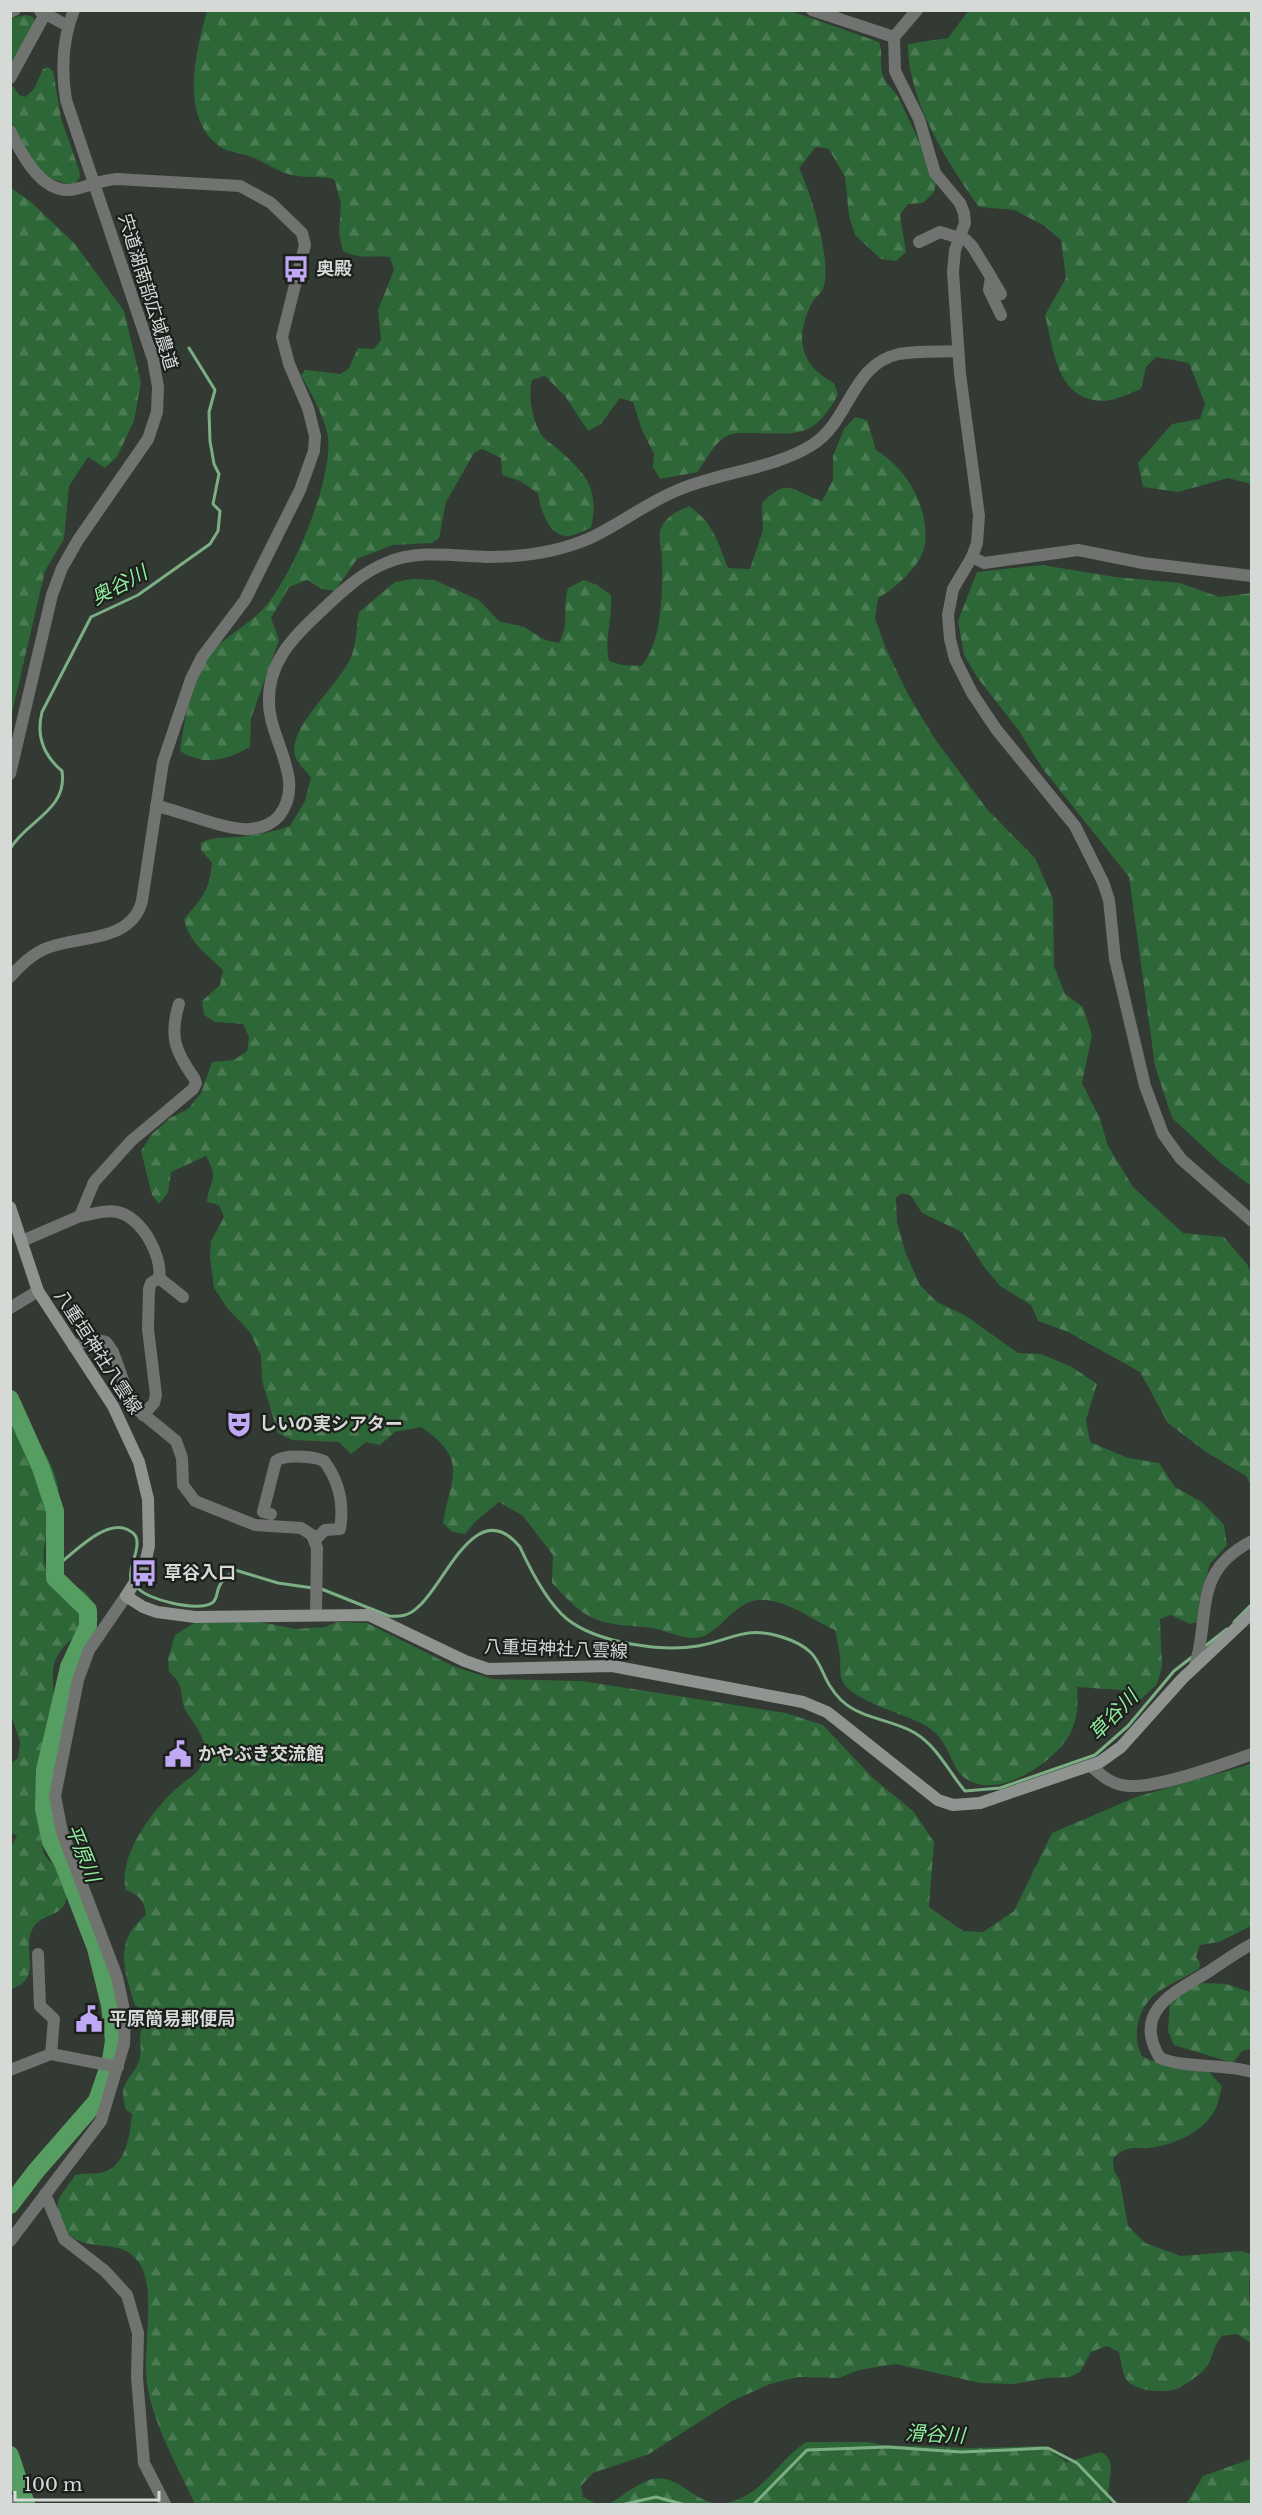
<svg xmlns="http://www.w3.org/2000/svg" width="1262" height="2515" font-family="'Libre Baskerville','Noto Sans JP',serif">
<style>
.forest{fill:url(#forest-firs)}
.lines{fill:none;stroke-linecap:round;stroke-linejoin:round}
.stream{stroke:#7caf84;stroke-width:3}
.river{stroke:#569d61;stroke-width:18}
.minor{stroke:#707370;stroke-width:12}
.tertiary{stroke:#707370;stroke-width:12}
.secondary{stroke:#8f9490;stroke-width:12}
.labels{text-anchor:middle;stroke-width:4.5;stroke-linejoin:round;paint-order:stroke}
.poi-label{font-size:18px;font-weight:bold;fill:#d6dad7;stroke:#1d1f1d;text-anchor:start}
.street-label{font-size:18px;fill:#d6dad7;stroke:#1d1f1d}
.water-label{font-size:20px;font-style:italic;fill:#8fee9d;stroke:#1d1f1d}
</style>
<defs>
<pattern id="forest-firs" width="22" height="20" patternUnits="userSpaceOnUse" patternTransform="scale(1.5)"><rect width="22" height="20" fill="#2d6637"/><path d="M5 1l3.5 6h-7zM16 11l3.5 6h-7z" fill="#4b7b53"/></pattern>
</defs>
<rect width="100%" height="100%" fill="#333933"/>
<!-- forest -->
<g class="forest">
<path d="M 969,10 L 1251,11 L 1251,484 L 1228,478 L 1178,492 L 1143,487 L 1138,463 L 1172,424 L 1200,419 L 1205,404 L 1189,363 L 1156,357 L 1146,367 L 1141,389 C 1130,393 1112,402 1101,401 C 1056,398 1054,350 1045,315 L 1066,278 L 1061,240 L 1043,225 L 1014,210 L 979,207 C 948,164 907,99 908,44 L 948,38 Z"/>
<path d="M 207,11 L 791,11 L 879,42 C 884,55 878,66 884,78 C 887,85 894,90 898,97 C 912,125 925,153 936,183 L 934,192 L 923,203 L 908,204 L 900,215 L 906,252 L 896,261 L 881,259 L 855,235 L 849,216 L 845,177 L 829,149 L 816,147 L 799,168 C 811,192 833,264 823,289 C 821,294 814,298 812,303 C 794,338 800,365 834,383 L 838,395 C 813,438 801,434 754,433 C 745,433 735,432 727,436 C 715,442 705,461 698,472 L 660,479 L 653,467 L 654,454 L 642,430 L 633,402 L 620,398 L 601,424 L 588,431 L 565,396 L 545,376 L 532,380 C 528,396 532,419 541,434 C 544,440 553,444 558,449 C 586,474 600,489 591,528 C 584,530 576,535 569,536 C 549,538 540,508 538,493 L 520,481 L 502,475 L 501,458 L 482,449 L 474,453 L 446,502 L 439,538 L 432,543 L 393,545 L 357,559 L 335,591 L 322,589 L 307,580 L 289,587 L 271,618 L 279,640 L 251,718 L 250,747 C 226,760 205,767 180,751 C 184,726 190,680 205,659 C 218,641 244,628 260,612 C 290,584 337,473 327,432 C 322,412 311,393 301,375 L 305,370 L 341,374 L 349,368 L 358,348 L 374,349 L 381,340 L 378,310 L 394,270 L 390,257 C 369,255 362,260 343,251 L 339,234 L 341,203 L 334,179 C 320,176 305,178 292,175 C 280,173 266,163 254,158 C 244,153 228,153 219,146 C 179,116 196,50 207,11 Z"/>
<polygon points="26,15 33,17 35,23 11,72 11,18"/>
<polygon points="48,67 53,71 61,118 79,170 80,177 76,184 67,184 50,178 33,163 11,121 10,87 13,86 19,95 25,97 34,89 43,69"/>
<polygon points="11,188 30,201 75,244 124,311 141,382 134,421 117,457 105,468 88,457 69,486 64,539 45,571 11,717"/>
<path d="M 855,417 L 867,420 L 876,450 C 907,469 929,506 925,544 C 923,564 895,589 878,598 L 875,618 L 886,649 L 909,696 L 935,739 L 987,809 L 1035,858 L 1053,899 L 1054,966 L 1065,994 L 1083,1007 L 1092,1035 L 1082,1083 L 1100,1119 L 1108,1146 L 1133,1187 L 1183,1233 L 1224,1237 L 1247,1264 L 1251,1273 L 1251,1486 L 1246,1476 L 1206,1452 L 1168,1423 L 1140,1372 L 1068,1332 L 1038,1321 L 1031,1305 L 1000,1286 L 984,1267 L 962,1232 L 922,1213 L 911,1196 L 902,1193 L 896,1198 L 897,1222 L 906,1254 L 920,1285 L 937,1302 L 966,1316 L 1018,1353 L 1041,1354 L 1072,1367 L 1097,1384 L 1086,1420 L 1090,1442 L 1128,1458 L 1159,1463 L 1175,1487 L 1202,1502 L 1224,1525 L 1227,1545 L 1210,1564 L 1199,1602 L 1197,1622 L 1190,1624 L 1171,1615 L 1160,1619 L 1162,1666 L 1157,1684 L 1137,1703 L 1120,1690 L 1077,1687 C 1078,1702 1078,1717 1071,1732 C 1057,1761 997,1802 965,1778 C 949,1767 951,1740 925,1725 C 905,1714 849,1700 842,1680 C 839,1673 841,1664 840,1657 C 839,1648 837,1639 835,1630 C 810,1619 787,1599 759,1600 C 737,1601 724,1626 706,1635 C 691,1643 673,1633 657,1629 C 634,1624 611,1628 589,1616 C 575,1609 563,1594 552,1583 L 553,1555 L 523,1516 L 499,1502 L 476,1521 L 465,1534 L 452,1532 L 443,1523 C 451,1476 469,1460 421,1427 L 395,1432 L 380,1445 L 366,1442 L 351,1454 L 339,1442 L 292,1440 L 278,1433 L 262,1381 L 261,1356 L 250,1332 L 228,1309 L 214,1288 L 210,1257 L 211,1241 L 224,1217 L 219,1205 L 207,1202 C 209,1178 220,1182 206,1156 L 171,1172 L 168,1193 L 159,1204 L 152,1195 L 141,1151 L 152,1134 L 170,1118 L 188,1109 L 201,1093 L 212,1062 L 234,1060 L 247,1051 L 249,1037 L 243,1024 L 215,1022 L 204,1015 L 202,1001 L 220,985 L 223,970 C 206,953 190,944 184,919 C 202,898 209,892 212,863 L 201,850 L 201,843 C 215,836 224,838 238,837 C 256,835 273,832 290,826 L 305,801 L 311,778 C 307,772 297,763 295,756 C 287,727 339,686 351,657 C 357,644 356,626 359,612 L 395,582 L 414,579 L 434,580 L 479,600 L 499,621 L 524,627 L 545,640 L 559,643 C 570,622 562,610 568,588 L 584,580 L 597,585 L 611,595 C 613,618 604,638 609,661 L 622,665 L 641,666 C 662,645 663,589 662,560 C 662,550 657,536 661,528 C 667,515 677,512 689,506 C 714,524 717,540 728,568 L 750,569 L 763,530 L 762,503 C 789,476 791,491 822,501 L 833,480 L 833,456 L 844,429 Z"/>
<polygon points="1042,565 1115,577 1180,583 1219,597 1251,593 1251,1186 1222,1164 1172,1118 1155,1066 1129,877 1043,769 1019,731 977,677 964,655 958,621 977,572"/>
<path d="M 11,1408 C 27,1426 59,1466 58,1492 C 56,1526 31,1548 52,1583 C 81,1586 92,1589 98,1620 C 80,1633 62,1642 54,1664 C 51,1675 55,1693 53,1705 C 48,1751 33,1787 41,1835 C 42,1841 42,1848 44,1853 C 51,1868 65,1866 67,1891 C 69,1918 41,1912 33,1928 C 20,1951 45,1978 11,1989 L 10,1849 L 17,1836 L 11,1832 L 10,1764 L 18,1758 L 20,1742 L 10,1712 Z"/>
<path d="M 260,1622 L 296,1629 L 325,1627 L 337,1622 L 367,1623 L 453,1666 L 492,1679 L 582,1681 L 786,1713 L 823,1725 L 874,1779 L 914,1812 L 934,1842 L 929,1907 L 963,1931 L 983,1932 L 1014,1911 L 1052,1833 L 1136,1797 L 1251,1764 L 1251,1926 L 1219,1942 L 1200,1945 L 1196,1957 L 1200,1963 L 1199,1969 C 1186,1977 1171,1983 1158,1992 C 1138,2006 1131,2035 1142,2056 L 1150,2060 L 1209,2072 L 1222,2086 C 1220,2093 1219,2101 1216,2108 C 1205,2132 1171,2147 1145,2148 C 1130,2148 1123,2147 1113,2159 L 1114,2170 L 1120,2181 L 1128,2226 L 1145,2243 L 1181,2256 L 1240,2251 L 1251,2254 L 1249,2285 L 1251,2343 L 1237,2334 L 1222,2336 C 1212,2347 1213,2362 1202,2372 C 1196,2377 1186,2384 1179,2388 C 1166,2394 1134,2392 1126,2379 C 1122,2372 1121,2360 1119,2352 L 1107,2346 L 1091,2352 L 1080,2372 L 1070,2377 L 1047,2378 L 1014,2384 L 980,2383 L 896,2364 L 859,2370 L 839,2378 L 798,2377 L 770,2384 L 732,2401 L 649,2454 L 593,2473 L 581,2486 L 583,2497 L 597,2504 L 195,2504 C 178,2468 156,2429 148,2390 C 141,2357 156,2295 142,2268 C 127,2238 100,2251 77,2240 C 65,2235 55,2215 58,2202 C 60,2193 71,2183 75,2175 C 84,2173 91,2174 99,2173 C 126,2170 130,2134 132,2114 L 126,2110 C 116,2079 135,2079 140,2057 C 142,2047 138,2038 142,2029 L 152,2021 L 151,2017 L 135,2005 C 124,1970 113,1941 146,1915 C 145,1901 138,1894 126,1890 C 117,1857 153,1809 177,1788 C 188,1778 200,1774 204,1758 C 209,1741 195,1726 187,1713 C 177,1696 188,1688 169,1672 L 168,1659 L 175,1635 L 194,1623 Z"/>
<polygon points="1203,1983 1226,1984 1251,1992 1251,2049 1242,2051 1233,2063 1174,2045 1168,2031 1170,2001 1179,1993"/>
<path d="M 806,2442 L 868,2442 L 882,2445 L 972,2448 L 1043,2446 L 1067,2462 L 1101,2452 C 1121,2462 1103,2487 1110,2504 L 609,2504 C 621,2497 635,2485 649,2480 C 679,2470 696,2509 726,2503 C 764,2495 776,2462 806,2442 Z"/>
<polygon points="1251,2459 1251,2504 1186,2504 1203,2476"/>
</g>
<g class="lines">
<!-- stream -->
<g class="stream">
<path d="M 10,849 C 26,821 68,810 62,771 C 43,755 36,736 42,712 L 91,617 L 138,595 L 210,544 L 218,531 L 220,511 L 213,504 L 219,474 L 214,464 L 210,441 L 209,412 L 215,390 L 189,348"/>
<path d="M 53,1569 C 70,1557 107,1515 130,1531 C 134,1533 137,1537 137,1542 C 138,1555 128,1567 131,1580"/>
<path d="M 137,1587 C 146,1600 198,1612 212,1603 C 218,1599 216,1593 219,1587 C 222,1579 229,1575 235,1570 L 278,1583 L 313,1588"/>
<path d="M 319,1588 L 389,1616 C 400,1617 409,1616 418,1607 C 445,1585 476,1493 520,1547 C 531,1571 547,1602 567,1619 C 597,1643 661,1652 698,1646 C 733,1640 744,1625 782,1637 C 829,1652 814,1673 841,1700 C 862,1720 892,1719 915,1733 C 938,1747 948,1771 965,1791 L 1000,1788 L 1095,1755 L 1128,1726 L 1174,1671 L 1192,1657"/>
<polyline points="1234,1622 1252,1604"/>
<polyline points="1204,1647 1227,1629"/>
<polyline points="625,2504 656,2497 682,2504"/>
<polyline points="754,2504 807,2450 887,2447 961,2452 1048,2448 1077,2463 1116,2504"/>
</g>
<!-- river -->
<g class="river">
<polyline points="10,1399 41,1468 55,1511 55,1578 88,1610 88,1626 69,1667 45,1770 44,1809 51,1842 63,1863 96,1948 110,2005 114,2041 111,2060 97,2101 36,2171 10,2205"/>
<polyline points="10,2455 26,2504"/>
</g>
<!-- minor -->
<g class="minor">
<polyline points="812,10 894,37"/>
<polyline points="917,10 894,37 895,71 919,119 935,173 960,203 964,213 965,223 955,250 953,272 960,374 979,516 977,543 972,557 953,589 948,615 950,639 955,659 972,693 996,729 1075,826 1103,882 1109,900 1115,959 1145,1086 1163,1134 1181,1159 1252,1221"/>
<polyline points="40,11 68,26"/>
<polyline points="10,12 15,10"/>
<polyline points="10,78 45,14"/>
<path d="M 10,131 C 22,155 43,197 76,189 C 91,185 102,180 117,179 L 240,186 L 271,203 L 302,233 L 305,245 L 282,337 L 289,364 L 308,408 L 315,436 L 314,451 L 300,490 L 245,600 L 202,657 L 191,679 L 163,762 L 142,901 C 131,943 79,935 47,948 C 32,954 21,965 10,977"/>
<polyline points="919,242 940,232 966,240 972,246 991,277 989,290 1001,315"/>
<polyline points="991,277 1001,294"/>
<polyline points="972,557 984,563 1078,550 1143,563 1252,576"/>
<path d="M 156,806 C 182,811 226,831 250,829 C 261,828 272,824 279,816 C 307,781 269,740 269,702 C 268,664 291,639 317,615 C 337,596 360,573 386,563 C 418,549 454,556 488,557 C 523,557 555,553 588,539 C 619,525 646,503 678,490 C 720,472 774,469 812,445 C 850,422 851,364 899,354 C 918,351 939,352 958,351"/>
<path d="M 80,1216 C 92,1215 105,1209 117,1212 C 141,1216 163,1256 159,1278"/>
<path d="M 22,1241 L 80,1216 L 94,1182 L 131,1141 L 193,1089 L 196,1083 L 194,1078 C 175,1051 169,1036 179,1004"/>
<polyline points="10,1308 38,1291"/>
<polyline points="74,1347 91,1338 106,1342 113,1352 132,1405 176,1441 182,1458 183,1485 195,1501 255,1525 301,1528 312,1535 317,1548 316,1614"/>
<polyline points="143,1415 154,1403 156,1395 148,1329 149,1289 151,1283 159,1278 183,1297"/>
<path d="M 271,1514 L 263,1512 L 276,1461 C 285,1454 313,1456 324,1461 C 339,1481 344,1505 340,1529 L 325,1530 L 315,1540"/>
<path d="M 1195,1666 C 1211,1612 1192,1572 1252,1541"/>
<path d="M 1092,1767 C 1103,1777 1113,1785 1129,1786 C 1159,1788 1222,1765 1252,1754"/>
<path d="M 1252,1944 C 1237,1952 1223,1962 1208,1972 C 1175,1992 1131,2011 1160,2058 C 1188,2069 1222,2063 1252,2072"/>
<polyline points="38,1954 40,2006 54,2019 51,2054"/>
<polyline points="10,2070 51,2054 118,2067"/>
<polyline points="45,2194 64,2239 105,2271 127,2295 138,2333 137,2377 144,2463 165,2504"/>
<polyline points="10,2241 101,2121 124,2044 125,2015 117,1977 62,1832 55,1796 78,1680 89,1650 126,1596"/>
<polyline points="10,2500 11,2504"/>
</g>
<!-- tertiary -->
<path class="tertiary" d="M 10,774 L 52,595 L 62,568 L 78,540 L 148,439 L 157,412 L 158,387 L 153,359 L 66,100 C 61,69 62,40 74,10"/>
<!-- secondary -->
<polyline class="secondary" points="10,1207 38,1291 113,1406 139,1462 148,1499 149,1546 144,1568 126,1596 143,1607 157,1612 195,1617 369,1615 465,1661 488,1669 612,1666 803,1702 827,1712 841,1723 938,1800 953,1805 980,1803 1100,1762 1121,1747 1182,1679 1252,1613"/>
</g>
<!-- icons -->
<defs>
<symbol id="bus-bare" viewBox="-9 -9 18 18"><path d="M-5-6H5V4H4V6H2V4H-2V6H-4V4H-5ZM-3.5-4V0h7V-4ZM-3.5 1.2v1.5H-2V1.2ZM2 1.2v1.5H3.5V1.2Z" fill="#bfa9f4" stroke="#1d1f1d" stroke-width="2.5" paint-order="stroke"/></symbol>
<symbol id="theatre-bare" viewBox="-9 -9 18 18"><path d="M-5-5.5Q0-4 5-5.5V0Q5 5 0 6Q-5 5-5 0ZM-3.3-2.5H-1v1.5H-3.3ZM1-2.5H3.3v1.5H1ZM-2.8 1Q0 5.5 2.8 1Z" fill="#bfa9f4" stroke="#1d1f1d" stroke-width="2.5" paint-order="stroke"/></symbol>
<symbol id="civic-bare" viewBox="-9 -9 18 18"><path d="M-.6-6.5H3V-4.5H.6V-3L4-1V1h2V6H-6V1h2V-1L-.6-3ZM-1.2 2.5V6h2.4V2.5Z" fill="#bfa9f4" stroke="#1d1f1d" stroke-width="2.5" paint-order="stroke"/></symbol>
</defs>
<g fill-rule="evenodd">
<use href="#bus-bare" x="277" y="250" width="38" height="38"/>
<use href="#theatre-bare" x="220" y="1405" width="38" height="38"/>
<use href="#bus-bare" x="125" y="1554" width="38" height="38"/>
<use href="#civic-bare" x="159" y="1735" width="38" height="38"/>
<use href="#civic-bare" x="70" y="2000" width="38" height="38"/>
</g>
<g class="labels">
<!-- poi labels -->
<g class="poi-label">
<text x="316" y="275">奥殿</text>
<text x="259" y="1430">しいの実シアター</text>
<text x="164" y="1579">草谷入口</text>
<text x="198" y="1760">かやぶき交流館</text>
<text x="109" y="2025">平原簡易郵便局</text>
</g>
<!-- street labels -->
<g class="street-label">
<text transform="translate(148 292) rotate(73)" y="6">宍道湖南部広域農道</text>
<text transform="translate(98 1352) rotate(57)" y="6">八重垣神社八雲線</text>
<text transform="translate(556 1649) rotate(2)" y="6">八重垣神社八雲線</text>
</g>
<!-- water labels -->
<g class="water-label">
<text transform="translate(119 585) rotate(-28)" y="7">奥谷川</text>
<text transform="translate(1113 1715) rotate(-46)" y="7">草谷川</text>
<text transform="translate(83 1853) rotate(68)" y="7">平原川</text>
<text transform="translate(935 2434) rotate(3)" y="7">滑谷川</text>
</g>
</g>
<!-- border -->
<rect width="1262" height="2515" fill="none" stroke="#d6dad7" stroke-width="24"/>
<!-- scale -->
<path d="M15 2491v9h144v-9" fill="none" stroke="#d6dad7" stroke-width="3"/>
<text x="24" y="2491" font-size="18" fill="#d6dad7" stroke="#1d1f1d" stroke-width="4.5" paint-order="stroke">100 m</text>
</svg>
